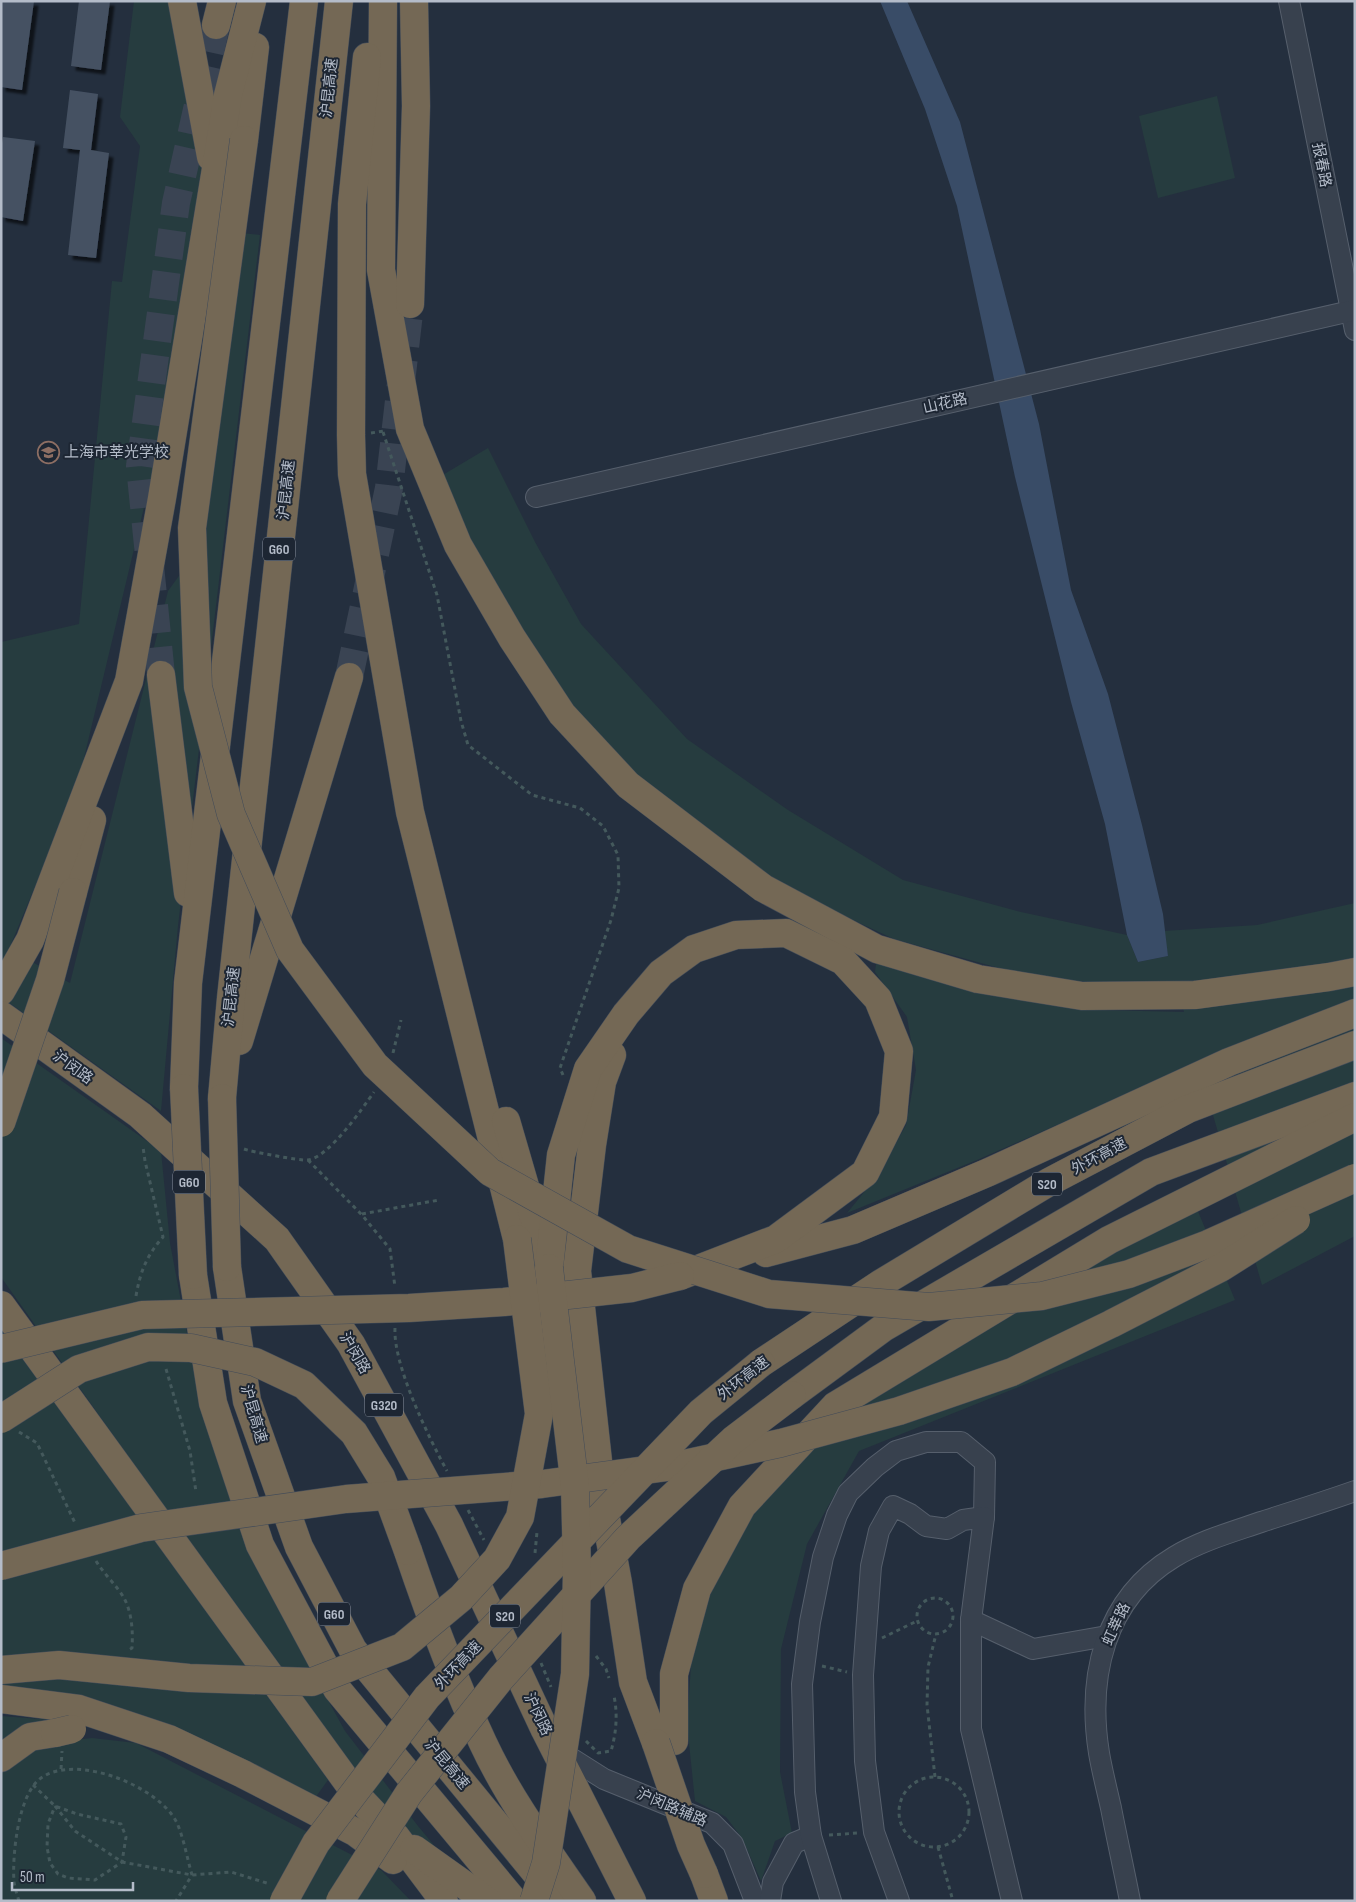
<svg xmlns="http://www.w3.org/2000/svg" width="1356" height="1902" font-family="'Sofia Sans Condensed','Noto Sans SC',sans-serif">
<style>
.green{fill:#263c3f}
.water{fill:#394c67}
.building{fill:#455162;filter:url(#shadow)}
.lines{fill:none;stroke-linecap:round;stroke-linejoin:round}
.highway-tunnel{stroke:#3a4453;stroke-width:28;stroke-dasharray:28 14;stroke-linecap:butt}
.minor-casing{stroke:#565f6c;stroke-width:22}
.highway-casing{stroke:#434c59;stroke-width:29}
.path{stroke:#44595c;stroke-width:3;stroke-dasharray:4 4;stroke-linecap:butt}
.minor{stroke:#38414e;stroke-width:20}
.highway{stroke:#746855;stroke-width:28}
.highway-bridge-casing{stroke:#434c59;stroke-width:29;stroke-linecap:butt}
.highway-bridge{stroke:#746855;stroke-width:28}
.labels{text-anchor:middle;stroke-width:4;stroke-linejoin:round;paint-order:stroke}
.shield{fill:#1d2633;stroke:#878f9c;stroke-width:1}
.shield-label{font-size:14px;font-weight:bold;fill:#b4bcc9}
.street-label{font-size:15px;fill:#b4bcc9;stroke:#1d2633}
.poi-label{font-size:15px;fill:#b4bcc9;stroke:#1d2633;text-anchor:start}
</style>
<defs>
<filter id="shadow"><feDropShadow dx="4.5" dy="4.5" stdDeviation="1" flood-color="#0009"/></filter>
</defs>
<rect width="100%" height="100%" fill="#242f3e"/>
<!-- green -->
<g class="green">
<polygon points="134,1 170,1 203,160 151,478 78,783 9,949 70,983 168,591 205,540 241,233 260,235 178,926 161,1111 1,997 1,642 79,624 112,281 122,282 140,146 120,117"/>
<polygon points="1217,96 1235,178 1158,198 1139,116"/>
<polygon points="488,448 535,542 581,624 687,739 788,810 903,880 1021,912 1127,935 1138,962 1168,956 1164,931 1257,925 1355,903 1355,1236 1262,1285 1198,1063 977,1160 847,1213 879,1174 906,1125 916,1070 907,1017 875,972 877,957 980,991 1098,1010 1184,1012 1177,984 1131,987 1024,975 894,939 782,887 625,769 551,686 494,593 441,476"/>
<polygon points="1,1038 161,1151 170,1243 192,1360 207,1418 240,1526 297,1644 345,1731 418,1826 480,1901 467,1901 343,1759 1,1277"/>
<polygon points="1197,1209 1235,1300 859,1451 807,1544 781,1649 780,1772 792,1833 775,1841 761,1881 742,1838 726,1817 695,1801 687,1724 693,1636 731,1545 774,1481 866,1395 1094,1259"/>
<polygon points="1,1326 328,1780 315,1798 257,1766 166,1726 1,1707"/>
<polygon points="1,1716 54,1720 9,1735 1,1740"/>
<polygon points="92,1738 136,1743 381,1870 411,1901 1,1901 1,1768 36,1744"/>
</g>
<!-- water -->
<polygon class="water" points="880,1 907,1 960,122 1039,424 1071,590 1108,694 1142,825 1163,914 1168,956 1138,962 1127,935 1105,824 1071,702 1015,477 957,206 925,109"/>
<!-- building -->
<g class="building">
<polygon points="1,1 34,1 22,90 1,87"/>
<polygon points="79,1 110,1 101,70 71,66"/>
<polygon points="70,90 98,94 91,150 109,153 96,258 68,255 80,150 63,148"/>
<polygon points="3,137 35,141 23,221 1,217 1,149"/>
</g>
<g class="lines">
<!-- highway-tunnel -->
<g class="highway-tunnel">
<polyline points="161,675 140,466 176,203 216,25"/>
<polyline points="349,677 389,488 410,304"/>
</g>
<defs>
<g id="minor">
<polyline points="1289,1 1355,330"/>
<polyline points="536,497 1355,310"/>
<polyline points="971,1620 1033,1649 1107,1636"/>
<polyline points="555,1748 604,1779 712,1823 733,1844 755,1901"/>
<polyline points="770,1901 773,1882 794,1843 811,1836"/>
<polyline points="831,1901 811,1836 805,1792 802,1684 810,1622 823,1557 837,1515 848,1493 875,1467 896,1451 926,1442 961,1442 985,1462 984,1517"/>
<polyline points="899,1901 874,1832 865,1761 863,1675 871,1566 879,1531 893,1506 910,1514 926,1526 947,1529 963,1520 984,1517 971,1620 971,1729 1012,1901"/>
<path d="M 1130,1901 C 1124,1870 1117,1839 1111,1808 C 1107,1790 1102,1771 1099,1753 C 1087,1677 1104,1599 1174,1557 C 1200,1541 1232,1532 1261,1522 C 1292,1512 1324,1502 1355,1491"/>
</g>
<g id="highway">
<polyline points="182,1 211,157"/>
<polyline points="383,1 381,270 410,429 458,545 512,638 562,714 628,785 763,888 877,949 978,979 1082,996 1195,995 1329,977 1355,972"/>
<polyline points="216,25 222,1"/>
<polyline points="367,57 352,204 351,435 352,474 410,812 517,1239"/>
<polyline points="244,140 255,47"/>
<polyline points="410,304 416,106 414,1"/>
<polyline points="161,675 188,893"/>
<polyline points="73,892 92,820"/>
<polyline points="1,991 30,940 129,681 162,498 228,95 252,1"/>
<polyline points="1,1015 140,1115 277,1239 351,1344 449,1525 545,1730 632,1901"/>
<polyline points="239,1041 349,677"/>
<polyline points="612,1055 602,1082 592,1145 577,1271 602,1497 618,1583 633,1682 656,1743"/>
<polyline points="184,1088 188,983 304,1"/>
<polyline points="222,1098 231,998 339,1"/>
<polyline points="506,1121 545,1255"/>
<polyline points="766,1253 853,1230 989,1172 1229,1062 1355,1013"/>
<polyline points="227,1267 247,1401 299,1547 353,1650 559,1901"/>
<polyline points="549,1268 561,1155 588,1069 626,1014 661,973 694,949 736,935 786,933 843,961 878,999 899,1051 893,1117 865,1173 776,1239 680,1276"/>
<polyline points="193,1275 213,1403 260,1545 337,1689 514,1901"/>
<polyline points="1,1305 359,1798 396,1837 444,1901"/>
<polyline points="761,1363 880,1284 1049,1182 1188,1109 1355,1045"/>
<polyline points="792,1395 883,1328 1151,1172 1355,1096"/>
<path d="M 408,1551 C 430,1616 454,1681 483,1743 C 509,1799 547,1850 582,1901"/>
<polyline points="1,1699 79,1709 169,1739 243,1774 355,1832 393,1860"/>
<polyline points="674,1741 674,1674 697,1589 742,1506 835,1406 1109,1240 1355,1117"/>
<polyline points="1,1758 30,1737 55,1733"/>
<polyline points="414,1849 487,1901"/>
<polyline points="704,1874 714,1901"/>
</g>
</defs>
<!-- minor casing -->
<use href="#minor" class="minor-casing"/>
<!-- highway casing -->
<use href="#highway" class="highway-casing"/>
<!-- path -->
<g class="path">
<polyline points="383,432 437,595 461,721 468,745 532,795 580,808 603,826 618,855 619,888 611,920 560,1068 563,1075"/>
<polyline points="371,433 384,431"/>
<polyline points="393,1053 401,1020"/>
<path d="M 244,1149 C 252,1152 301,1161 308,1160 C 329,1157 362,1109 374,1092"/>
<polyline points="308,1160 362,1215 390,1249 395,1287"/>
<polyline points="362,1214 439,1200"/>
<path d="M 136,1296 C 140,1272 147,1255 163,1237 L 145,1161 L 143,1147"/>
<path d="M 395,1328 C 393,1365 429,1438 447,1471"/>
<polyline points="166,1369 190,1451 196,1492"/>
<polyline points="19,1432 37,1443 76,1525"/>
<polyline points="468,1510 484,1540"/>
<polyline points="535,1553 537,1532"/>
<path d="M 96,1561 C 104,1574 117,1586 124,1598 C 132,1613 133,1631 132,1648 L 127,1651"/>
<circle cx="935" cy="1616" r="18"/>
<polyline points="882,1638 917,1621"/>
<polyline points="596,1656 606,1669 609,1678"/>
<polyline points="541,1663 551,1687"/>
<polyline points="822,1666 847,1672"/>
<path d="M 586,1741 L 598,1753 L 611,1751 C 616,1734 618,1715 614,1696"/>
<polyline points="61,1769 62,1751"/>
<circle cx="934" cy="1812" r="35"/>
<polyline points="935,1777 927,1705 928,1667 936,1634"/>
<polyline points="33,1785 55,1806 77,1814 121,1824 126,1837 122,1862 95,1880 68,1878 58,1874 50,1863 47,1847 48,1824 55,1806"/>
<polyline points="55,1806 75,1831 122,1862 192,1875 231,1872 270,1884"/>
<polyline points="829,1835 858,1833"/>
<polyline points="938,1847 953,1901"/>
<path d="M 19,1901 C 17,1895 15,1888 14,1882 C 12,1856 18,1794 41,1778 C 76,1753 159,1786 177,1823 C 184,1839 187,1858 192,1875 L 176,1901"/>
</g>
<!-- minor -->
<use href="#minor" class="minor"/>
<!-- highway -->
<use href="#highway" class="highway"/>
<defs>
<g id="highway-bridge">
<polyline points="244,140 192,528 198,687 231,814 290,950 375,1065 490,1172 628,1249 769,1294 929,1307 1042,1296 1129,1274 1208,1244 1355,1178"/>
<polyline points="184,1088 193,1275"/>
<polyline points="222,1098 227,1267"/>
<polyline points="1,1123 50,980 73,892"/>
<polyline points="1,1349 142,1315 409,1308 504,1302 632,1288 680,1276"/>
<polyline points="1,1419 79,1369 148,1347 191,1348 255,1362 304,1385 354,1433 381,1477 408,1551"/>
<polyline points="1,1566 141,1528 346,1499 542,1484 675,1466 781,1443 899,1411 1012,1372 1111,1324 1222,1267 1296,1220"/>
<polyline points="1,1670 59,1665 189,1678 312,1682 402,1647 461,1598 497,1559 520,1517 539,1414 517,1239"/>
<polyline points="55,1733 72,1729"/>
<polyline points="656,1743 691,1845 704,1874"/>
<polyline points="284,1901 316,1843 427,1697 701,1412 761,1363"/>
<polyline points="340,1901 409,1793 501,1678 628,1538 733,1440 792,1395"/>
<polyline points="534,1901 546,1863 575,1674 577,1569 575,1487 549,1268"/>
</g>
</defs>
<!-- highway-bridge casing -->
<use href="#highway-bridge" class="highway-bridge-casing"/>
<!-- highway-bridge -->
<use href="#highway-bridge" class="highway-bridge"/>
</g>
<!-- icons -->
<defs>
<symbol id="school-ring" viewBox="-11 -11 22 22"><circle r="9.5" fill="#1d2633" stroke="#8d6e63" stroke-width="1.5"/><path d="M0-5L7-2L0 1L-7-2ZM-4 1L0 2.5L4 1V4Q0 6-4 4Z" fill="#8d6e63"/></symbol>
</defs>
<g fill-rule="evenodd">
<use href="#school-ring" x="36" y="440" width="25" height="25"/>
</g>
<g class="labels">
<!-- shield labels -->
<g class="shield">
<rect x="263" y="537.5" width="32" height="23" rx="4"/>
<rect x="173" y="1170.5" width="32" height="23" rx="4"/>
<rect x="1032" y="1172.5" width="30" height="23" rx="4"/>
<rect x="365" y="1393.5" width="38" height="23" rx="4"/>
<rect x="318" y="1602.5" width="32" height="23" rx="4"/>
<rect x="490" y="1604.5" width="30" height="23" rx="4"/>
</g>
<g class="shield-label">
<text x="279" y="554">G60</text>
<text x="189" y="1187">G60</text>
<text x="1047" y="1189">S20</text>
<text x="384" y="1410">G320</text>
<text x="334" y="1619">G60</text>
<text x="505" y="1621">S20</text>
</g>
<!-- street labels -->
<g class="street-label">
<text transform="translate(329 88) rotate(-84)" y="5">沪昆高速</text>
<text transform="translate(1322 165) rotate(79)" y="5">报春路</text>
<text transform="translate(945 403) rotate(-13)" y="5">山花路</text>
<text transform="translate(286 490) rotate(-84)" y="5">沪昆高速</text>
<text transform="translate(231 997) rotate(-84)" y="5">沪昆高速</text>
<text transform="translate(73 1067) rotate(36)" y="5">沪闵路</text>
<text transform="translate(1099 1156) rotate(-28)" y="5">外环高速</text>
<text transform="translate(355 1353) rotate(59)" y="5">沪闵路</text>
<text transform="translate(743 1378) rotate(-38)" y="5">外环高速</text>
<text transform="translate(254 1414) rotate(74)" y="5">沪昆高速</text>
<text transform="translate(1116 1624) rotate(-65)" y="5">虹莘路</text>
<text transform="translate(458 1665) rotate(-46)" y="5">外环高速</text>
<text transform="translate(538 1714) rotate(64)" y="5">沪闵路</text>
<text transform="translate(447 1764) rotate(50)" y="5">沪昆高速</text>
<text transform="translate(672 1807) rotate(23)" y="5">沪闵路辅路</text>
</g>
<!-- poi labels -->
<g class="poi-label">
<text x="64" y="457">上海市莘光学校</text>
</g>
</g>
<!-- border -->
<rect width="1356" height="1902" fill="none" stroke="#b4bcc9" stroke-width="5"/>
<!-- scale -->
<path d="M12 1882v8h121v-8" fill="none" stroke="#b4bcc9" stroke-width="2.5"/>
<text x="20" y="1882" font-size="15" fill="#b4bcc9" stroke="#1d2633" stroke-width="4" paint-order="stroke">50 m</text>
</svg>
